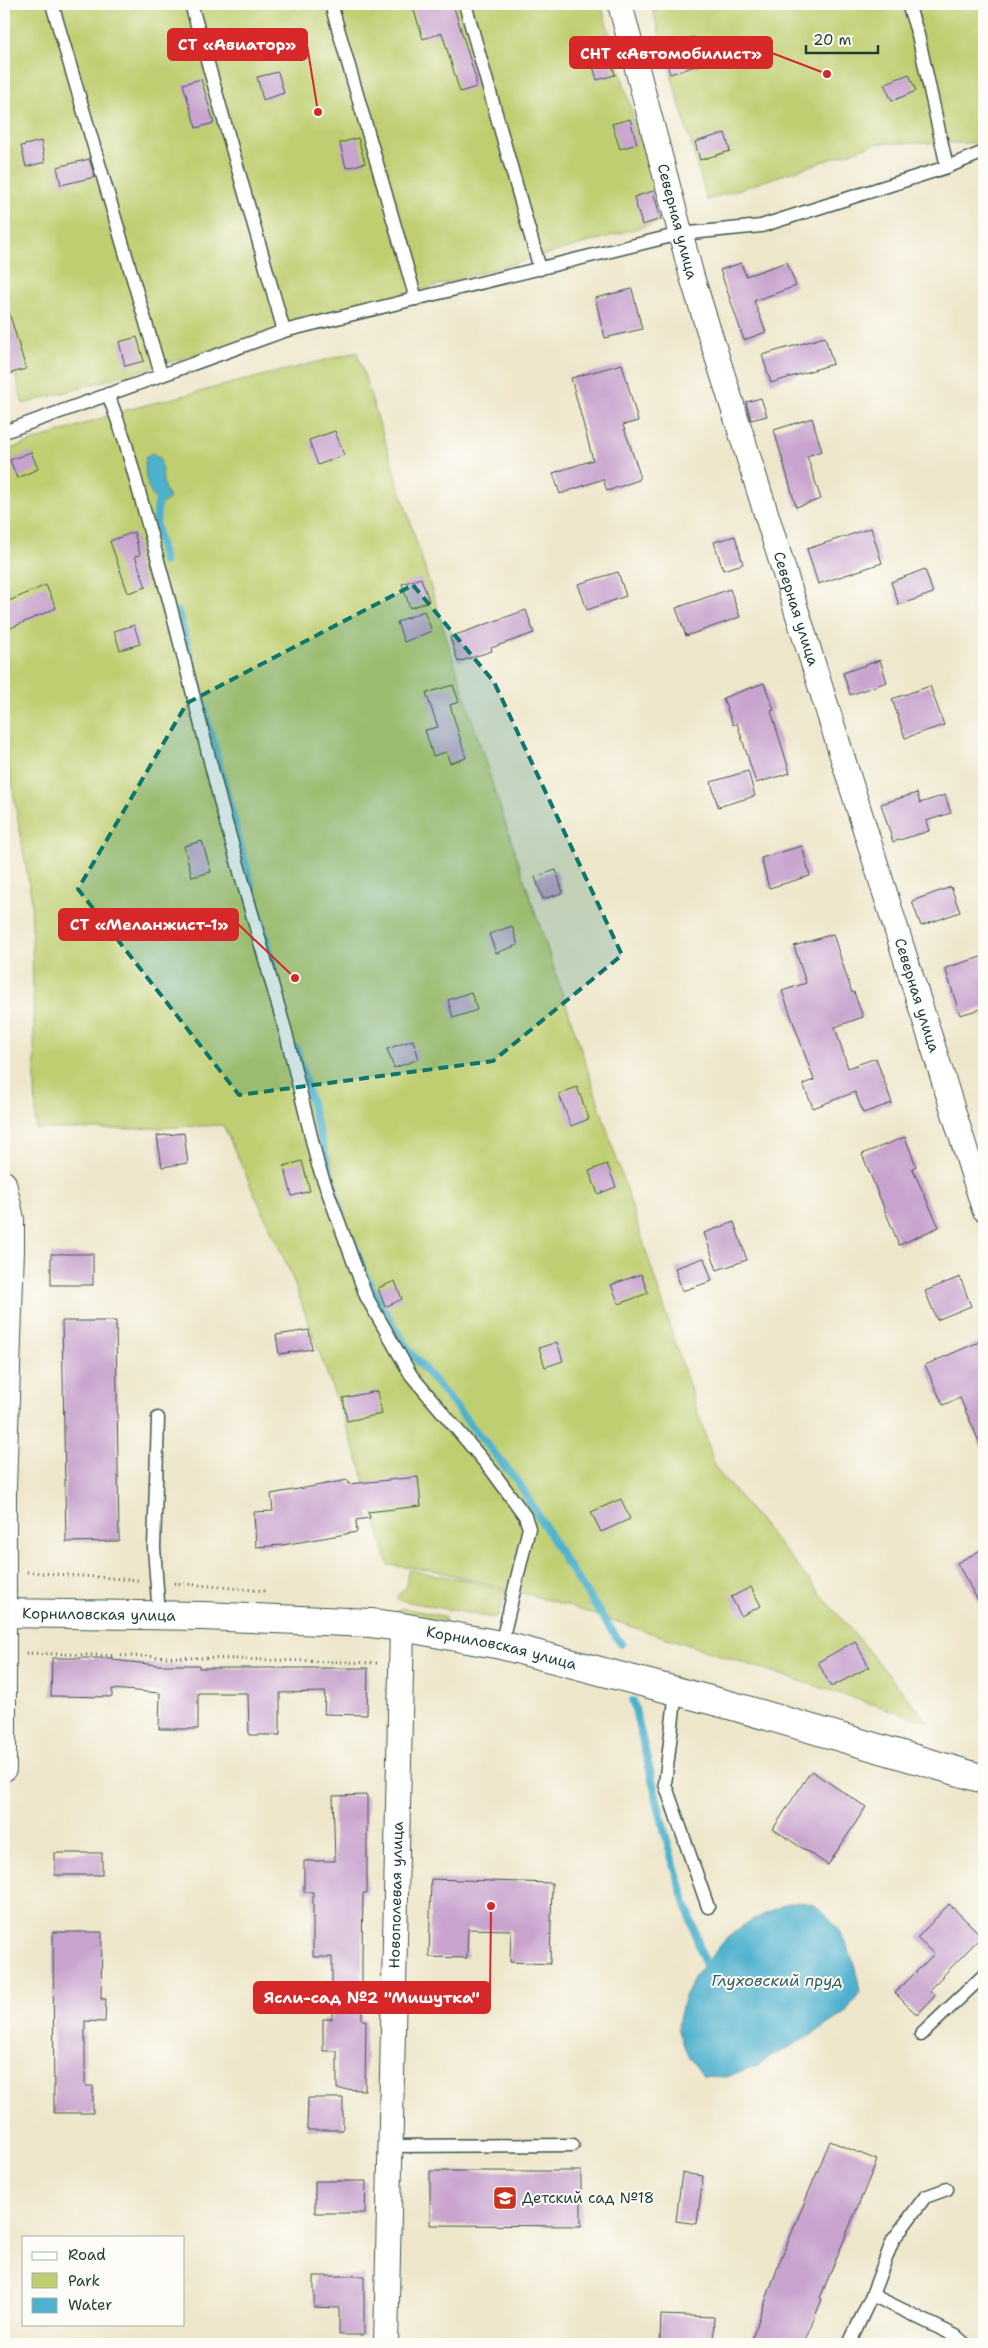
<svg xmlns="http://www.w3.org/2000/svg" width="988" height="2348" font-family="'Shantell Sans',sans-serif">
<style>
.green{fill:#bfce71;stroke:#6f8652}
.water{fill:#4eb1cd;stroke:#367780}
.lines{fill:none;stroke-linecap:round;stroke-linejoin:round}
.stream{stroke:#4eb1cd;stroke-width:8}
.building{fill:#c7a3cd}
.lane-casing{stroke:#3e564a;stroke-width:15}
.street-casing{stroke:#3e564a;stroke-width:26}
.secondary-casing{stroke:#3e564a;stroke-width:30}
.path{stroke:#3e564a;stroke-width:3;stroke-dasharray:1 4;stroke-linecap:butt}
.lane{stroke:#fff;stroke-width:12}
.street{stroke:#fff;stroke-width:24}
.secondary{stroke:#fff;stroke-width:28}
.marked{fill:#0f766e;fill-opacity:0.2;stroke:#0f766e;stroke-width:4;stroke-dasharray:10 6;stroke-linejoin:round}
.labels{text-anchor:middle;stroke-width:4;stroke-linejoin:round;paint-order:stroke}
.street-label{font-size:15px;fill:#1f3d34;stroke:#fdfcf7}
.poi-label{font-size:15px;fill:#1f3d34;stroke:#fdfcf7;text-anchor:start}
.water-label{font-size:16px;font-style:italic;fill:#2d6062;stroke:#fdfcf7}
.leader{fill:none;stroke:#d62828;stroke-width:2}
.callout-dot{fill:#d62828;stroke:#fdfcf7;stroke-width:2}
.callout{fill:#d62828;stroke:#d62828;stroke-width:2}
.callout-label{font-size:16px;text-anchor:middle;font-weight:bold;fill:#fff}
</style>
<rect width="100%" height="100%" fill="#fdfcf7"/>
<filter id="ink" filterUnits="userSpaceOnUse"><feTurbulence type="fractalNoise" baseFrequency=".02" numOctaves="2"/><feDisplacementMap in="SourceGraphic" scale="10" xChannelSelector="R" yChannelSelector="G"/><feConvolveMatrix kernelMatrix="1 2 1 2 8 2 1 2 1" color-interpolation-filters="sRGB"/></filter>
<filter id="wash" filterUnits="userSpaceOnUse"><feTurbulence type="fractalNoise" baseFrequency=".0096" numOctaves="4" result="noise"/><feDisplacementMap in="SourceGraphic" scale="20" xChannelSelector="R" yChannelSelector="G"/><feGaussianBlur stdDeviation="1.12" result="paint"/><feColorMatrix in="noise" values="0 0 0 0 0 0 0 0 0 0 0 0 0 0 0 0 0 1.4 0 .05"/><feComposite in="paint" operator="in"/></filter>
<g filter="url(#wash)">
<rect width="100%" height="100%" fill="#eee6ca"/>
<!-- green -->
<g class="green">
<polygon points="4,4 601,4 663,221 23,404 4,332"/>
<polygon points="651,4 984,4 984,143 879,143 707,200"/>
<polygon points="357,352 494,789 585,1061 716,1469 928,1722 549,1600 437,1571 388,1565 359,1462 290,1272 223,1125 134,1129 36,1129 31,896 4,738 4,451 122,411"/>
<polygon points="408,1570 465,1580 506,1591 498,1616 493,1618 399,1600 396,1597 406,1588"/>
<polygon points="401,1608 444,1616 446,1621 401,1616 396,1612"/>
</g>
<!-- water -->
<g class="water">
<path d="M 152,453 L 160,458 L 164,487 L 169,499 L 161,504 C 147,496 143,471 146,457 Z"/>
<path d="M 800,1902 C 805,1903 811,1903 815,1906 C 841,1921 857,1964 860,1992 L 845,2013 L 813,2034 L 755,2066 L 726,2077 L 703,2076 L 688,2056 L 677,2028 L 684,1998 L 694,1977 L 725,1940 L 742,1926 L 783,1905 Z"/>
</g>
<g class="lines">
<!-- stream -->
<g class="stream">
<polyline points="158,502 156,524 164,562"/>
<polyline points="178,611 273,967"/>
<polyline points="296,1048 341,1213"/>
<polyline points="352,1240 366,1277 391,1322 412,1354 519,1483 565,1561 621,1644"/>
<polyline points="633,1701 669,1849 705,1965"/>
</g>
</g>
<g id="blocks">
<!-- building -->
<g class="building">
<polygon points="412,4 453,4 476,79 476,87 460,92 442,33 423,39"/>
<polygon points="604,37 615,75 597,80 586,42"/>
<polygon points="694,37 702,64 670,74 662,46"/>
<polygon points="278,72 284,93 263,100 257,77"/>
<polygon points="909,74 916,91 892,101 884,84"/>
<polygon points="201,79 214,123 196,128 183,84"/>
<polygon points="630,119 637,144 620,149 612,124"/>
<polygon points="725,133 730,151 700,160 695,142"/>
<polygon points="358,138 365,163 346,168 340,143"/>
<polygon points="41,141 45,162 26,167 21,146"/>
<polygon points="89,159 95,177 61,185 57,167"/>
<polygon points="653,191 661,219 642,225 634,197"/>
<polygon points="787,262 796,286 754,301 766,332 744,340 720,270 741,263 746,276"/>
<polygon points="632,289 642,329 605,338 595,298"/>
<polygon points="4,312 9,312 26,369 4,375"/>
<polygon points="137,337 144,361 125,366 119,342"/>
<polygon points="825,337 833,364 771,383 762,355"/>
<polygon points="622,364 638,421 623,425 639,472 639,480 607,491 603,479 560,494 553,473 593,460 571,378"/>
<polygon points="761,398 767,416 751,420 746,402"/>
<polygon points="812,418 822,451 807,456 821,499 796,507 774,430"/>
<polygon points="335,431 344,455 318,465 309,440"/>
<polygon points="31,452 38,469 17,478 10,460"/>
<polygon points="871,528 882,563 818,584 807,549"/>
<polygon points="134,532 140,555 135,556 146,587 128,593 110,541"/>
<polygon points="735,536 743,564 723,570 714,542"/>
<polygon points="925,569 933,593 899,605 891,582"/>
<polygon points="618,572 626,596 587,610 578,584"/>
<polygon points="421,578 429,601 410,608 402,584"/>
<polygon points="46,585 56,608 4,631 4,603"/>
<polygon points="730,589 740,617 686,636 676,608"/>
<polygon points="526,610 534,633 491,648 492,651 458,662 450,637"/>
<polygon points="424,611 432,631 404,642 397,622"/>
<polygon points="134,625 140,644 120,650 114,631"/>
<polygon points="880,660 887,682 850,695 843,673"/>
<polygon points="764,683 774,710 771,711 790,773 756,783 737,723 733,725 723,698"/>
<polygon points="453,685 459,702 450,705 466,758 450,763 446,752 433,756 425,730 438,727 426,693"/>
<polygon points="930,686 944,725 905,738 892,699"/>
<polygon points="748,771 755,796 718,807 711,782"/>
<polygon points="917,793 920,803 945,795 951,813 926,821 929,831 893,842 881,804"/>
<polygon points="202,841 211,872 192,877 184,846"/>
<polygon points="802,846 810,876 769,888 761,858"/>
<polygon points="556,870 563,893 543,899 535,877"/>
<polygon points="951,887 960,912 921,926 912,901"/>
<polygon points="512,926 518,945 496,953 489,934"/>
<polygon points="833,934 852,993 854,992 863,1017 835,1027 848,1068 876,1058 892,1103 863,1113 855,1092 813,1108 803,1084 814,1080 782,991 806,983 794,946"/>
<polygon points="984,956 984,1008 960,1015 945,968"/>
<polygon points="471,992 477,1010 453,1018 448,1000"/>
<polygon points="413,1040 419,1059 394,1068 387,1049"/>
<polygon points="577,1087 589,1119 571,1126 559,1094"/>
<polygon points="184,1133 188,1163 162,1167 157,1136"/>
<polygon points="905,1137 916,1166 912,1168 939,1227 899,1245 862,1154"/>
<polygon points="302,1161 310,1191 292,1196 284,1166"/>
<polygon points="607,1164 616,1187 598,1194 589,1171"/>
<polygon points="734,1222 747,1260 717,1270 704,1233"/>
<rect x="51" y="1254" width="42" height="31"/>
<polygon points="704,1258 712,1281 682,1291 675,1268"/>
<polygon points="641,1274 648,1293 619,1304 611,1285"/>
<polygon points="960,1277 971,1306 937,1320 925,1291"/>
<polygon points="395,1281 402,1299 385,1307 378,1288"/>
<polygon points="62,1321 116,1321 119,1541 66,1542"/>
<polygon points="309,1330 312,1349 279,1354 276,1335"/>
<polygon points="557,1342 563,1361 545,1367 539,1348"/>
<polygon points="979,1342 984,1353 984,1453 960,1398 943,1405 925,1365"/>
<polygon points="377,1391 382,1414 347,1421 343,1398"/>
<polygon points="418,1477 421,1506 368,1512 370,1518 356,1520 357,1532 283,1545 256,1547 254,1512 273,1511 271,1494 348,1480 349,1484"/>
<polygon points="621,1499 630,1519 601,1532 591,1512"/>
<polygon points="984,1548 984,1611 957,1563"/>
<polygon points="751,1587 761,1606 741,1616 731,1597"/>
<polygon points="855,1641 869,1667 831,1687 818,1662"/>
<polygon points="52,1658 113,1658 113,1660 157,1665 199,1665 199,1668 368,1668 367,1715 324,1714 325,1692 280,1693 280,1735 249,1735 248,1693 198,1693 198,1729 159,1729 160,1693 112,1689 112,1697 51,1696"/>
<polygon points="811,1771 866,1807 828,1865 773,1829"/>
<polygon points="367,1795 367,1893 363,1893 362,1957 362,2020 366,2020 365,2090 337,2089 337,2051 323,2051 323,2019 332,2019 332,1957 313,1957 313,1892 304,1892 304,1861 335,1861 333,1796"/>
<rect x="55" y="1853" width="47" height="22"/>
<polygon points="431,1879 552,1883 550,1964 510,1962 511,1930 468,1929 467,1958 429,1957"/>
<polygon points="949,1904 982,1936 929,1990 935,1996 917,2015 895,1993 934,1954 917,1938"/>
<polygon points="53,1932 102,1932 101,1999 106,1999 105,2022 85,2021 85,2086 93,2086 93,2113 54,2113"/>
<polygon points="308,2098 343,2098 343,2130 307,2130"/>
<polygon points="830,2141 877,2160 820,2298 822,2299 804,2344 750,2344 780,2261"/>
<polygon points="430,2171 581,2171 581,2226 430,2225"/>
<polygon points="682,2173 703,2176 697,2224 676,2221"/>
<polygon points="315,2181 366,2181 365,2213 315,2213"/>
<polygon points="314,2276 364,2276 364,2335 339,2335 339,2308 314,2307"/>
<polygon points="661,2315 714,2317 713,2344 660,2343"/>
</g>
</g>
</g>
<g filter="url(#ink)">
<use href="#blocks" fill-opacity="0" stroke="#3e564a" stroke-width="1"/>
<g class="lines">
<defs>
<g id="lane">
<polyline points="52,4 161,374"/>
<polyline points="191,4 284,331"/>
<polyline points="331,4 416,299"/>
<polyline points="465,4 540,269"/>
<polyline points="908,4 918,35 947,167"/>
<polyline points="108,394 125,441 170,604 223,812 286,1033 318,1165 366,1296 411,1375 493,1472 525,1516 529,1528 501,1645"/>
<polyline points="4,432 284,331 680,234 761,226 947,167 984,152"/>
<polyline points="158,1418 154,1548 159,1615"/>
<polyline points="676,1691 665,1784 708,1907"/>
<polyline points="921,2035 984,1975"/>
<polyline points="391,2146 573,2145"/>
<polyline points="872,2295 893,2240 925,2197 947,2189"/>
<polyline points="849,2344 872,2295 956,2336 965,2344"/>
</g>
<g id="street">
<path id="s1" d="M 620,4 L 692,277 L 984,1209"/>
<polyline points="4,1183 12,1219 12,1249 4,1488 4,1769"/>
<path id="s2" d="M 386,2344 L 402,1627"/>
</g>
<g id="secondary">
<path id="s3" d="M 4,1613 L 203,1616 L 371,1623 L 402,1627 L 501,1645 L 733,1706 L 984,1779"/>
</g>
</defs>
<!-- lane casing -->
<use href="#lane" class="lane-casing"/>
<!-- street casing -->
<use href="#street" class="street-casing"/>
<!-- secondary casing -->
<use href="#secondary" class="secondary-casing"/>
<!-- path -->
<g class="path">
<polyline points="27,1572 138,1580"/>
<polyline points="174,1583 267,1591"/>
<polyline points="26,1653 377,1663"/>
</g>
<!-- lane -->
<use href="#lane" class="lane"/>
<!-- street -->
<use href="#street" class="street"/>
<!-- secondary -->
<use href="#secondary" class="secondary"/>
</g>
</g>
<!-- marked area -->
<path class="marked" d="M 413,585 L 494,682 L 622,955 L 493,1061 L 239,1095 L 78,889 L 187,703 Z"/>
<!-- icons -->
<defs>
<symbol id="school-square" viewBox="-11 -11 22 22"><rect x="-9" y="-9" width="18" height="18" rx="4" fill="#c8321e" stroke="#fdfcf7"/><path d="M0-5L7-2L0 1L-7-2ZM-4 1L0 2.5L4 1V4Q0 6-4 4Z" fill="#fff"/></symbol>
</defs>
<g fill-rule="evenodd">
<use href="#school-square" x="491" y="2184" width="28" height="28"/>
</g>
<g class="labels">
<!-- street labels -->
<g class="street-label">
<text dy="5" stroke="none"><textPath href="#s1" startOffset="225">Северная улица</textPath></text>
<text dy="5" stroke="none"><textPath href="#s1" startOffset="630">Северная улица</textPath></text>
<text dy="5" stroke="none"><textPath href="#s1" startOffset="1035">Северная улица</textPath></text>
<text dy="5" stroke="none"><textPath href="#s3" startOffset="95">Корниловская улица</textPath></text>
<text dy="5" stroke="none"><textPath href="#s3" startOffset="500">Корниловская улица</textPath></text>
<text dy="5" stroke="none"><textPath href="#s2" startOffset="449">Новополевая улица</textPath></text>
</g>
<!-- poi labels -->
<g class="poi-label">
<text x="522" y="2203">Детский сад №18</text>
</g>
<!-- water labels -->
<g class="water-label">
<text x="777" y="1986">Глуховский пруд</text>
</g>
</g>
<!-- callouts -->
<path class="leader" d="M318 112L307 45M827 74L772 53M295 978L238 924M491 1906L490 1997"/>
<g class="callout-dot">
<circle cx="318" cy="112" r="5"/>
<circle cx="827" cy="74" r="5"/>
<circle cx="295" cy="978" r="5"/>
<circle cx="491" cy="1906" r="5"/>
</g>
<g class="callout">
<rect x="168" y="29" width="139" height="31" rx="5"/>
<rect x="570" y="37" width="202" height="31" rx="5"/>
<rect x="59" y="909" width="179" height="31" rx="5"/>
<rect x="254" y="1982" width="236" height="31" rx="5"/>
</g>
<g class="callout-label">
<text x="237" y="50">СТ «Авиатор»</text>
<text x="671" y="59">СНТ «Автомобилист»</text>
<text x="149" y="930">СТ «Меланжист-1»</text>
<text x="372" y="2003">Ясли-сад №2 "Мишутка"</text>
</g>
<!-- margin -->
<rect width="988" height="2348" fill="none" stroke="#fdfcf7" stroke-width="20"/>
<!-- legend -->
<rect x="22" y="2236" width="162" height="90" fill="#fdfcf7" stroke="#a4b0a9"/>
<rect x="32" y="2252" width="25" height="8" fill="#ffffff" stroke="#a4b0a9"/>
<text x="68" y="2260" font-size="15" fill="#1f3d34">Road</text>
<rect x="32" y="2273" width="25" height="15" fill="#bfce71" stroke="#a4b0a9"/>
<text x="68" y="2286" font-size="15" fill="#1f3d34">Park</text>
<rect x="32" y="2298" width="25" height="15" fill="#4eb1cd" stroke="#a4b0a9"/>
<text x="68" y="2310" font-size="15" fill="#1f3d34">Water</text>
<!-- scale -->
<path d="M806 45v8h72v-8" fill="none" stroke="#1f3d34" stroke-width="2.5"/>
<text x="813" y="45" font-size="15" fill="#1f3d34" stroke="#fdfcf7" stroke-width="4" paint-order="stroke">20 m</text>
</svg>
